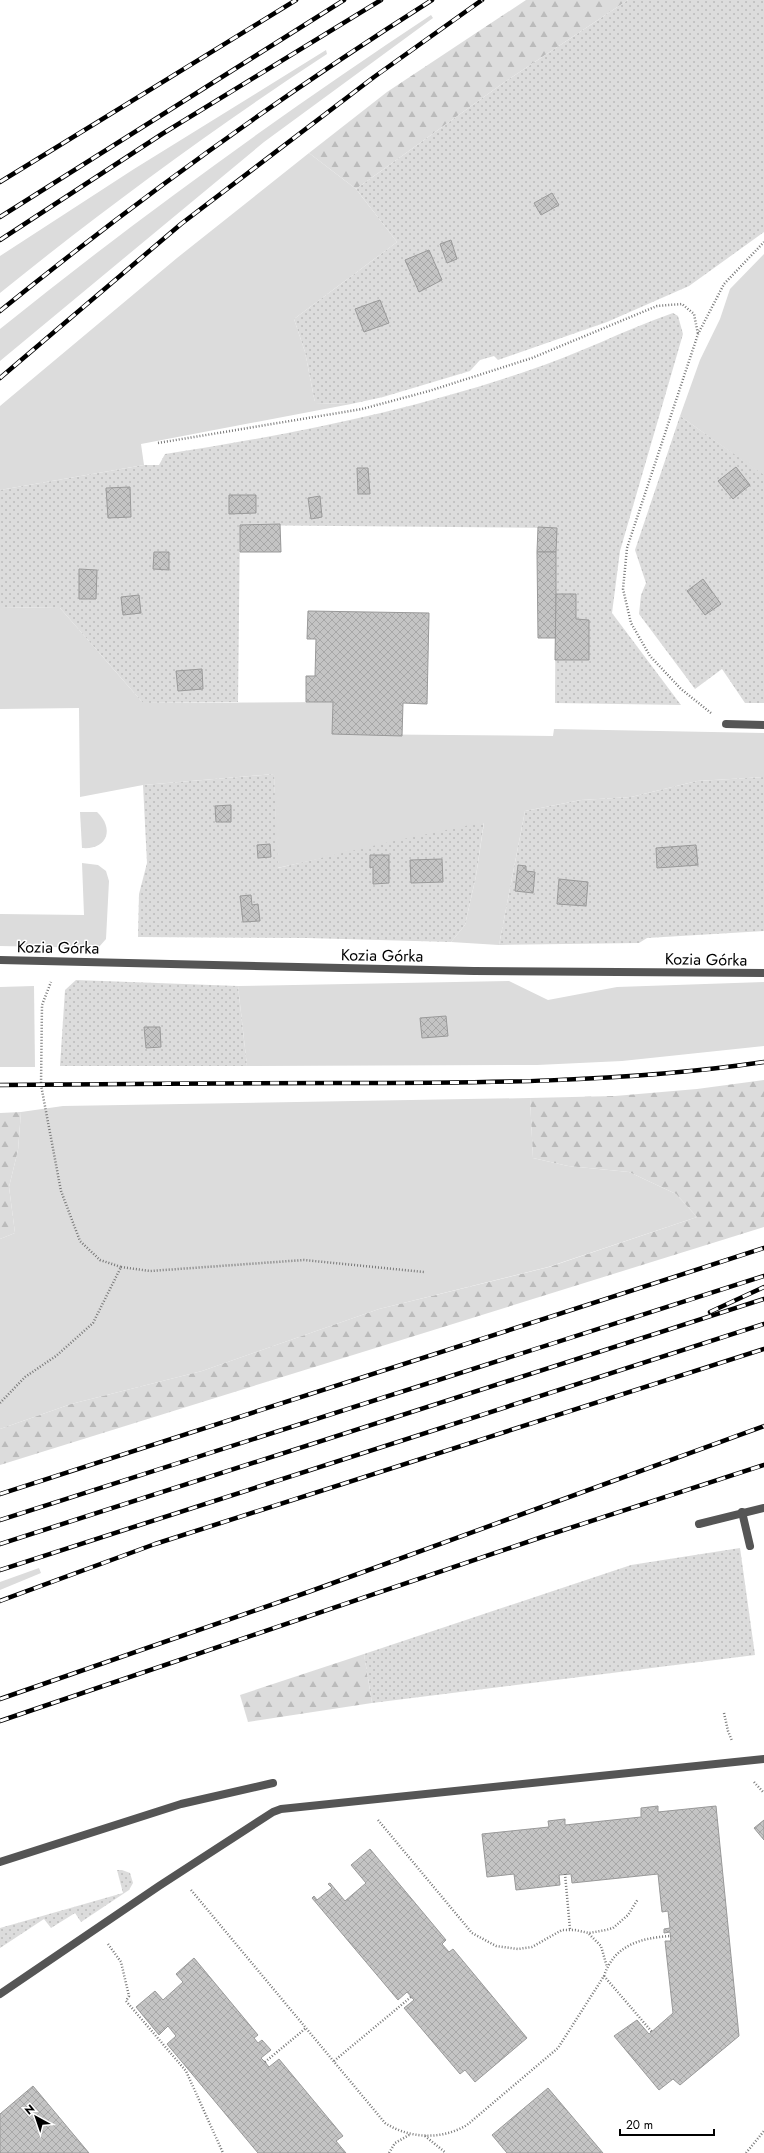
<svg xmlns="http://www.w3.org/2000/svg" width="764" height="2153" font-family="Jost,sans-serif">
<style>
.green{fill:#dcdcdc}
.forest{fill:url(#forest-firs)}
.garden{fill:url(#garden-dots)}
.building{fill:url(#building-cross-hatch);stroke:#999}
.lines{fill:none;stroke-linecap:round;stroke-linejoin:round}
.path{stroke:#777;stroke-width:2.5;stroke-dasharray:1 2;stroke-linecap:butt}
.lane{stroke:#555;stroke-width:8}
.street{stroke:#555;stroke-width:8}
.rail-casing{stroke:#000;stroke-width:4.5}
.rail{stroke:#fff;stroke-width:3;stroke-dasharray:9;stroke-linecap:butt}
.labels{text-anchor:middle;stroke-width:3;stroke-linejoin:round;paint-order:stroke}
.street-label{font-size:16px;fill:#000;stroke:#fff}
</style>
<defs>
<pattern id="forest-firs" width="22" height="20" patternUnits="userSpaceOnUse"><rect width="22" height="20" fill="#dcdcdc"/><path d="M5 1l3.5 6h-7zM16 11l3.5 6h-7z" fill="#bbb"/></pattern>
<pattern id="garden-dots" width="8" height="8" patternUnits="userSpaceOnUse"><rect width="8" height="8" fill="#dcdcdc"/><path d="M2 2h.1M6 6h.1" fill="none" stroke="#bbb" stroke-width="1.8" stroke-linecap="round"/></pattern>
<pattern id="building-cross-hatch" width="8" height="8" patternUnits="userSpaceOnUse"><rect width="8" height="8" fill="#c4c4c4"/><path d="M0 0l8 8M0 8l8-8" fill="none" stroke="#a7a7a7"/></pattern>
</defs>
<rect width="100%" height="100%" fill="#fff"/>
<!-- green -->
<g class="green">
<path d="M 431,15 L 433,18 L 264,142 L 0,361 L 0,329 C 139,217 283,113 431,15 Z"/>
<path d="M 326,50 L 327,54 C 214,128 105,208 0,293 L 0,256 L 134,169 Z"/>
<polygon points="309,153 356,189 397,242 294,319 305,352 315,403 351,404 141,444 144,465 0,490 0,406 177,258"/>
<polygon points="764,254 764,475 763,475 680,416 700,360 720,319 730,289"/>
<polygon points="0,607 60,608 143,703 333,702 332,734 553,736 554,729 764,733 764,777 697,781 631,797 581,800 525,811 499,945 451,942 465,925 476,876 484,823 277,868 274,774 143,785 80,797 79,708 0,709"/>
<path d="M 80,812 L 97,812 C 115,829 107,850 82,848 Z"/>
<polygon points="82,863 98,865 106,871 109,881 106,939 98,948 0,946 0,914 84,915"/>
<polygon points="509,981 548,1000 617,987 764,982 764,1046 622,1061 537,1065 247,1066 238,986"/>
<polygon points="34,986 35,1067 0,1067 0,987"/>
<polygon points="530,1098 533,1158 568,1166 629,1172 676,1194 697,1217 548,1267 379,1309 202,1371 71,1404 0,1429 0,1239 15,1233 9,1187 18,1150 21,1112 63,1106"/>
<polygon points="39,1568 41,1573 0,1590 0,1582"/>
</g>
<!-- forest -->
<g class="forest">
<polygon points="526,0 628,0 506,81 356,189 309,153 387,92"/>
<polygon points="764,1080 764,1227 0,1465 0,1429 71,1404 202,1371 379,1309 549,1267 697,1217 676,1194 629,1172 568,1166 533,1158 530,1098 615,1096 697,1089"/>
<polygon points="21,1112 18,1150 9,1187 15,1233 0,1239 0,1113"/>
<polygon points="364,1654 372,1703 248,1722 240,1695"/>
</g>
<!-- garden -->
<g class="garden">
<polygon points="628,0 764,0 764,232 689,286 607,322 498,360 494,356 480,360 470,371 383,397 351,404 315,403 305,352 294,319 397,242 356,189 506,81"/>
<path d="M 673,313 L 678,316 L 683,334 L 620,551 L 612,613 L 681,705 L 555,703 L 556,528 L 240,525 L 238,702 L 143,703 L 60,608 L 0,607 L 0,490 L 144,465 L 159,465 L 165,454 C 288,435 409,411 527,371 C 577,355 624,330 673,313 Z"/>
<polygon points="680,416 764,475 764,703 745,703 722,669 695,689 639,614 641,595 646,583 635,550"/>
<polygon points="274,774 278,868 394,841 484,822 476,876 465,925 451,942 307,938 138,937 139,894 147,863 143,785"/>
<polygon points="764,777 764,931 647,938 639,943 499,945 525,811 581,800 631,797 697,781"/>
<polygon points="76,980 238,986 247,1066 60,1066 65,990"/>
<polygon points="740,1548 755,1655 372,1703 364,1654 631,1565"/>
<polygon points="117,1870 122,1870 130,1873 133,1883 129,1890 81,1922 75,1913 51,1928 44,1919 0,1948 0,1928 123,1893"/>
</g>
<!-- building -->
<g class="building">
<polygon points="552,193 559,205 541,215 534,203"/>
<polygon points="451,240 457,259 447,263 440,244"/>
<polygon points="429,250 442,280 419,292 405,260"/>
<polygon points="380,300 389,323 364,332 355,309"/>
<polygon points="736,467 750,485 733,499 718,481"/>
<polygon points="357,468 368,468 370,494 358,494"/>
<polygon points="130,487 131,517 108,518 106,488"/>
<polygon points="229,495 256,495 256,513 229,514"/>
<polygon points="320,496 322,517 311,519 308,498"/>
<polygon points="280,524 281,552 240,552 240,525"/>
<polygon points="538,527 557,528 556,552 537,552"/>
<polygon points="154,552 169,552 169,570 153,569"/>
<polygon points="537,552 556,552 556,638 538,638"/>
<polygon points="79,569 97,570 96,599 79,599"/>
<polygon points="703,579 721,604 705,615 687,591"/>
<polygon points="556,594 576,594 576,619 589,620 589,660 555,660"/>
<polygon points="139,595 141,613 123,615 121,597"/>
<polygon points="308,611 429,613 427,704 403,703 402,736 332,734 333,702 306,702 306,676 315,676 316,639 307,639"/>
<polygon points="202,669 203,689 178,691 176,671"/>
<polygon points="231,805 231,822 216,822 215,806"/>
<polygon points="270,844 271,857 258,858 257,845"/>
<polygon points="696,845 698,865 657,868 656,848"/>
<polygon points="370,855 389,855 389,883 373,884 373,867 370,868"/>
<polygon points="442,859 443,882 411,883 410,860"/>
<polygon points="518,865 526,866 526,871 535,872 533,893 515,891"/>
<polygon points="559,879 588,882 586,906 557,904"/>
<polygon points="251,895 252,905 258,904 260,921 243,922 240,896"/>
<polygon points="446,1016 448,1036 422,1038 420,1018"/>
<polygon points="144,1027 160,1027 161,1047 146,1048"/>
<polygon points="658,1806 658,1812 716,1806 739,2036 680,2085 673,2079 659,2090 614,2036 637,2020 649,2034 673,2013 665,1941 671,1941 670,1932 664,1933 664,1929 670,1928 668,1911 662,1912 658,1874 572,1883 571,1874 559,1875 560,1885 516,1890 514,1874 487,1877 482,1834 549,1827 548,1821 565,1819 565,1825 641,1817 641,1808"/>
<polygon points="764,1820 764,1840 754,1828"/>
<polygon points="370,1849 446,1940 442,1944 449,1952 453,1949 527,2038 475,2082 465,2070 460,2074 404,2008 414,2000 407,1992 398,2000 312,1898 314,1896 317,1900 332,1888 328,1884 330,1883 345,1901 366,1883 351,1865"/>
<polygon points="194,1958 258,2035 254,2038 258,2043 262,2040 271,2050 261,2058 265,2062 269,2067 279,2059 343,2136 336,2141 346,2153 258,2153 167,2044 176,2036 168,2026 159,2035 136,2007 155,1991 163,2000 183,1982 176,1974"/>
<polygon points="33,2086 89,2153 0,2153 0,2114"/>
<polygon points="548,2088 603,2153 507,2153 492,2135"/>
</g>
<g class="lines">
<!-- path -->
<g class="path">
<polyline points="158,443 362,409 429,391 532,358 657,306 682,304 694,314 698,334"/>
<polyline points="711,713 681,689 650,656 631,623 623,589 627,548 698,334 724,284 764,242"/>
<polyline points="121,1267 150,1271 304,1260 424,1272"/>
<polyline points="0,1403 25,1377 56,1356 93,1323 121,1267 100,1260 80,1241 61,1191 41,1085 42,1005 51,982"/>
<polyline points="724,1713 728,1731 732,1741"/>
<polyline points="754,1782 764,1793"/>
<polyline points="378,1820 472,1933 496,1946 518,1949 532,1947 562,1930 575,1930 589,1933 606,1930 613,1928 628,1915 638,1899"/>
<polyline points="565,1874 570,1929"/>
<path d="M 191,1890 L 385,2123 C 410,2139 442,2140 467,2125 L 558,2048 L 604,1976 C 614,1945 641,1938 670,1936"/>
<polyline points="589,1934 601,1946 607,1967"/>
<polyline points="108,1944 121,1962 129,1996 126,2001 186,2071 223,2153"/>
<polyline points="604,1976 652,2032"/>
<polyline points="334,2061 411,1997"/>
<polyline points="265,2062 306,2028"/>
<polyline points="425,2136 446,2153"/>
<polyline points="389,2153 395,2143 411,2134"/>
<polyline points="746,2153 764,2131"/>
</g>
<!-- lane -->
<g class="lane">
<polyline points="726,724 764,725"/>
<polyline points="742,1512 750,1546"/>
<polyline points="699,1524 764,1508"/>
<polyline points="0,1862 181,1804 273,1783"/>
<polyline points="0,1994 159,1886 273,1812 281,1809 764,1759"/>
</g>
<!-- street -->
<polyline class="street" points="0,960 474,971 764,973"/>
<defs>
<g id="rail">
<polyline points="0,182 296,0"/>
<polyline points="0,217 344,0"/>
<polyline points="0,240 162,134 381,0"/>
<path d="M 0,311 C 138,199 282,95 432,0"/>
<polyline points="0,378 181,224 374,77 482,0"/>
<path d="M 0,1085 C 111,1084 223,1083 334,1083 C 478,1083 621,1083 764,1062"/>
<polyline points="710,1312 764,1287"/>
<polyline points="0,1494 764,1248"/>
<polyline points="0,1520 764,1276"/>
<polyline points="0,1544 764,1299"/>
<polyline points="0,1570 764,1324"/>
<polyline points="0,1601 155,1544 764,1349"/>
<polyline points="0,1699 311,1591 764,1426"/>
<polyline points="0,1721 542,1537 764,1465"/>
</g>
</defs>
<!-- rail casing -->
<use href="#rail" class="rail-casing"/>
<!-- rail -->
<use href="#rail" class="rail"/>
</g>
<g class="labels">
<!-- street labels -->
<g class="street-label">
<text transform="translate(58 947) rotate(1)" y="6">Kozia Górka</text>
<text transform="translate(382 955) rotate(1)" y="6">Kozia Górka</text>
<text transform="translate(706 959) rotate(1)" y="6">Kozia Górka</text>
</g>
</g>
<!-- north arrow -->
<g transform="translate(36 2117) rotate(320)" stroke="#ffffff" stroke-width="3" paint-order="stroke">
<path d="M0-3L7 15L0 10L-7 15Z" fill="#000000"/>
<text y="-6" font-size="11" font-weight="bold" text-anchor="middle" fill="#000000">N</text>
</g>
<!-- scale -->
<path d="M620 2129v6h94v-6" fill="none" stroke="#000000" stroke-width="2"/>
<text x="626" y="2129" font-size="12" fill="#000000" stroke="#ffffff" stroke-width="3" paint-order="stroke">20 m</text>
</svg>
